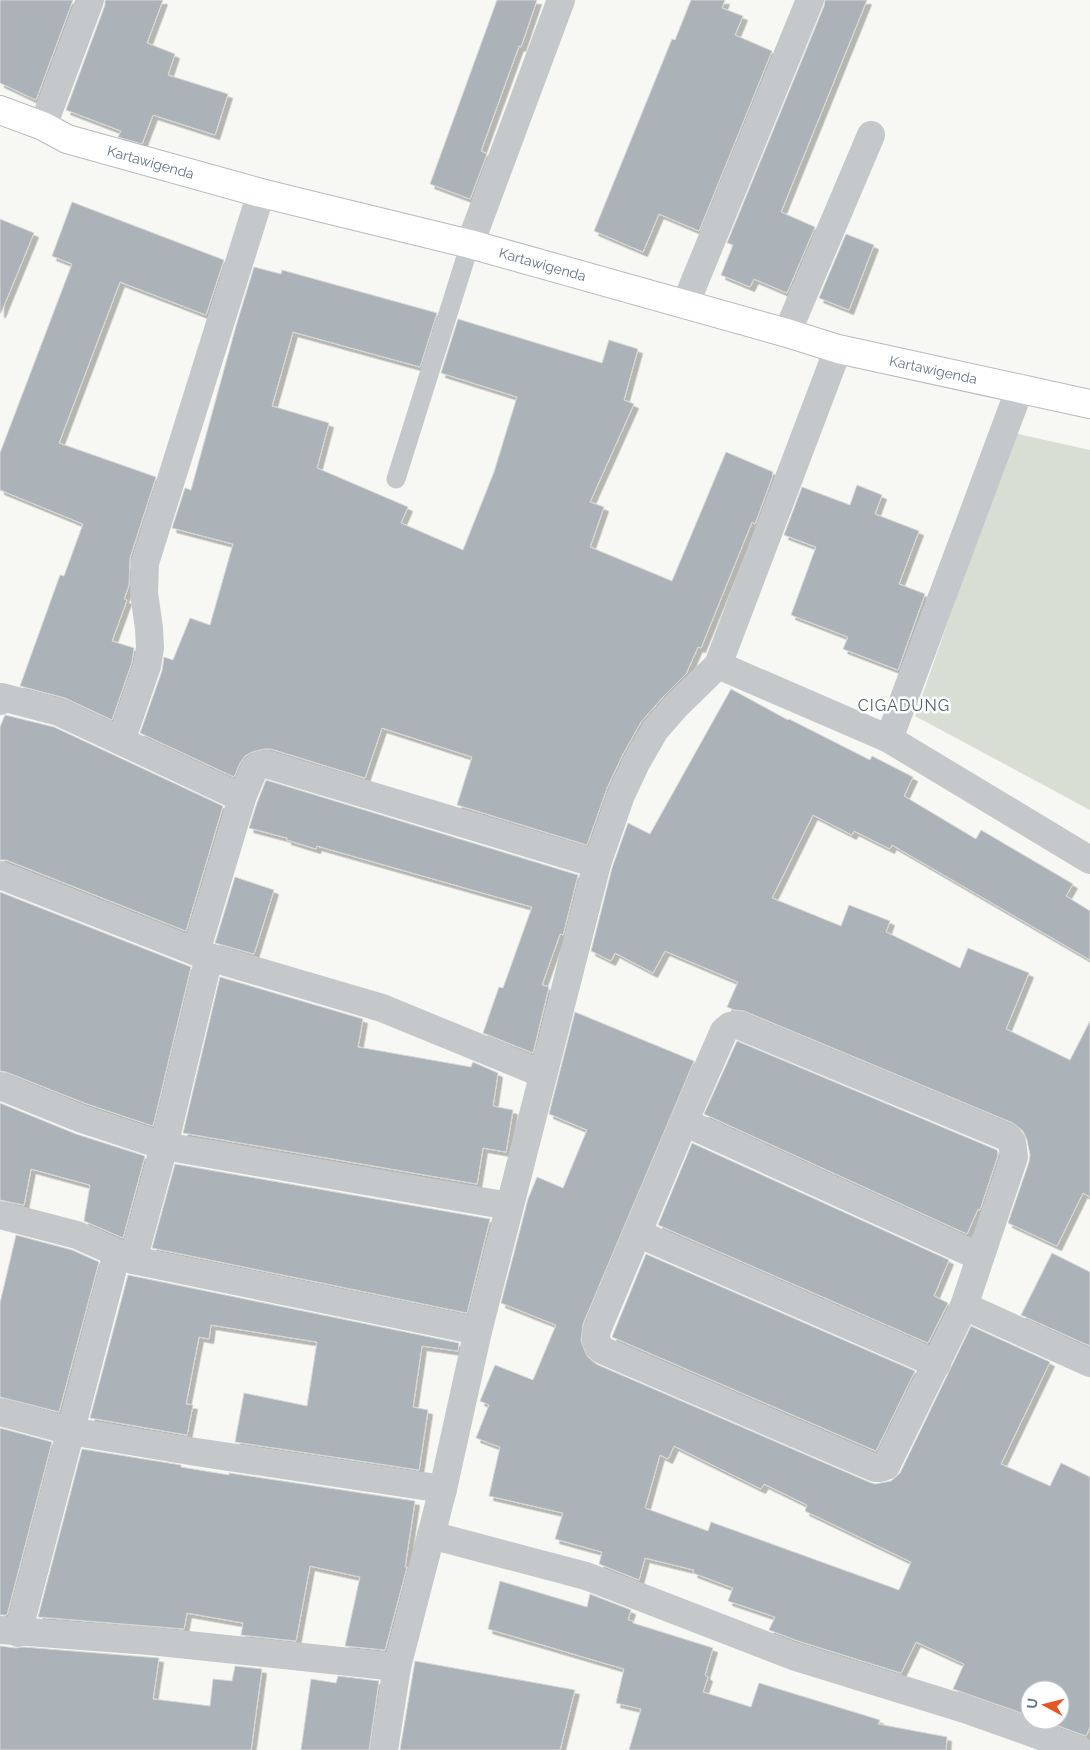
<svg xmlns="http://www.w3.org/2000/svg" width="1090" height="1750" font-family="Raleway,sans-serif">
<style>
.green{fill:#d8ded4}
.building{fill:#abb3b9;stroke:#d8d8d6;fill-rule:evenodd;filter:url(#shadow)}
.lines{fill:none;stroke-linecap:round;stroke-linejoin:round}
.secondary-casing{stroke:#b6bbc0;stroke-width:30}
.lane{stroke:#c4c8cb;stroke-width:19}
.street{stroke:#c4c8cb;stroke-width:28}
.secondary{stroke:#fff;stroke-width:28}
.labels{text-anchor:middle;stroke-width:5;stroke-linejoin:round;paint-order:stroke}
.street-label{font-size:14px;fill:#657685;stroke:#fff}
.quarter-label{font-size:16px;letter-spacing:1px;fill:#535f6a;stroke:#fff}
</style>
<defs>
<filter id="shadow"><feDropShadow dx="4.5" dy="4.5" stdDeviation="0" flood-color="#0004"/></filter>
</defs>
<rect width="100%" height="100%" fill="#f7f7f3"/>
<!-- green -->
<polygon class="green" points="1014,433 1090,450 1090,810 915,716"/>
<!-- building -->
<g class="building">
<polygon points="0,0 73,0 36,100 0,83"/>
<polygon points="105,0 163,0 147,43 175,54 168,75 228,94 215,135 153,115 142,144 118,137 121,131 66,110 105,5"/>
<polygon points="497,0 537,0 521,47 519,46 481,151 487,154 470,199 430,184"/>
<polygon points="691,0 725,0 722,8 743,16 735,35 772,51 699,231 659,214 643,252 594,231 672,39 675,40"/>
<polygon points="825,0 867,0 781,212 815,227 787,293 754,279 750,287 721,275 733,245 727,243 824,6"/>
<polygon points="72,202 224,260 206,315 120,282 59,443 156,477 130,558 129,585 124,599 127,600 112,641 134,648 132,662 112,720 65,698 20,686 60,575 64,576 83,524 0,490 0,453 72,264 52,256"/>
<polygon points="0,219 34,233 1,313 0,313"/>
<polygon points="846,234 874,245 849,310 819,298"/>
<polygon points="254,267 281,274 282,270 437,313 420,367 293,332 272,406 329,423 317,468 408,507 401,523 463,550 494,472 517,397 441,373 458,319 602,363 609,340 638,349 624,400 634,404 590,502 604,507 590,547 672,581 726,452 773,472 772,475 773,475 755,524 752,522 701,648 698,647 686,674 663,697 641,722 622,756 607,788 587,845 457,805 472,757 382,728 365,778 271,749 264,749 252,752 245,756 240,763 234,777 140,733 162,671 164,657 173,660 190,618 210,625 233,544 172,528 185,488 191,490 236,326"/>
<polygon points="857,485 882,495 875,514 919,531 899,584 925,594 898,670 843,649 848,637 791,615 816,547 784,535 802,487 850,505"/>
<polygon points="731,689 788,720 789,719 870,760 872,756 913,777 904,796 976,839 981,830 1073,884 1066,896 1090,911 1090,960 892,845 890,849 854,831 852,835 813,815 772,898 841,926 849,905 890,921 886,932 960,968 968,948 1029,973 1006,1029 1070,1060 1090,1021 1090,1197 1083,1193 1057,1246 1008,1223 1029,1162 1030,1155 1027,1140 1023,1131 1013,1123 744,1011 734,1010 727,1007 738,982 665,951 653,973 615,953 611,961 591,951 612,868 628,823 650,834"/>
<polygon points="5,715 54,727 223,806 186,931 6,860 0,860 0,727"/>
<polygon points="266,780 578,875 563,935 560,934 542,985 549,987 533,1053 483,1033 499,987 503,988 532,907 317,846 316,849 287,840 287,838 249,828 257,803"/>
<polygon points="235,877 274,890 254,954 215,943"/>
<polygon points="0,892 191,967 153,1126 87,1104 6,1072 0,1071"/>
<polygon points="220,977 363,1019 358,1047 471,1067 473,1062 498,1073 493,1106 513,1110 506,1152 483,1148 477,1184 183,1133"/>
<path d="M 575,1012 L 694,1061 L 583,1324 L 581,1341 L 587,1356 L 596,1364 L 869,1482 L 875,1484 L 891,1481 L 900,1473 L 971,1326 L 1050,1362 L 1001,1464 L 1050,1486 L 1061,1463 L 1090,1477 L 1090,1727 L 1086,1736 L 1042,1720 L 1060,1720 L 1060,1690 L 1030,1690 L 1030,1716 L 953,1689 L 964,1664 L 916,1642 L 901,1673 L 798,1641 L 769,1630 L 775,1617 L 728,1601 L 733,1588 L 693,1573 L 694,1570 L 645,1558 L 639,1580 L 599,1564 L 602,1552 L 555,1539 L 563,1513 L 489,1496 L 500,1447 L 476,1438 L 489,1405 L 480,1401 L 495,1365 L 533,1380 L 556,1325 L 501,1303 L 528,1199 L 537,1177 L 563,1188 L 587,1130 L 549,1114 ZM 674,1446 L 761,1489 L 764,1484 L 807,1505 L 805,1511 L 911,1562 L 899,1590 L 711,1522 L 708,1531 L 645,1508 L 660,1455 L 668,1459 Z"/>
<polygon points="737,1041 997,1150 998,1155 980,1210 978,1209 967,1234 704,1114"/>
<polygon points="0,1103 76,1134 145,1156 123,1238 84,1221 90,1185 31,1169 24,1205 0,1200"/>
<polygon points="692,1143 949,1260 934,1296 948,1303 928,1343 658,1225"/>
<polygon points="175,1164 490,1219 467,1313 152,1248"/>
<polygon points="16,1235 72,1250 99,1262 59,1412 0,1397 0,1303"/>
<polygon points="1052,1253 1090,1272 1090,1346 1021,1315"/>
<polygon points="646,1254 915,1371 876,1451 612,1337"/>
<polygon points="128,1275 459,1343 458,1351 422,1346 413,1407 428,1410 419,1470 235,1442 244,1393 307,1406 317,1342 211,1325 209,1339 199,1337 186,1404 193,1405 187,1435 90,1418"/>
<polygon points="0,1428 52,1442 7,1615 0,1615"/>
<polygon points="82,1449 181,1465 181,1467 229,1475 229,1473 415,1501 405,1567 407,1567 385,1650 345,1646 360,1577 310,1566 296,1641 241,1635 243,1623 187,1613 184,1629 38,1617"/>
<polygon points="500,1581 587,1607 590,1594 631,1610 628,1620 633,1621 633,1623 713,1648 705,1675 708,1677 703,1692 751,1707 759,1683 880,1720 878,1724 947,1737 946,1750 629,1750 641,1709 616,1703 624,1669 488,1629"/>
<polygon points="0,1646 15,1648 23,1647 159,1658 153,1699 210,1706 213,1679 232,1681 235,1666 262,1669 251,1750 0,1750"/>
<polygon points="415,1661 575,1690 560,1750 400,1750"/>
<polygon points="338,1676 379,1681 369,1750 301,1750 311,1679 336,1683"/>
</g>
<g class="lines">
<defs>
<g id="secondary">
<path id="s1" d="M 0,110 L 43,126 L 67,139 L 261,193 L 470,244 L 787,333 L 838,349 L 1090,404"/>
</g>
</defs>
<!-- secondary casing -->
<use href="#secondary" class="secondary-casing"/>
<!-- lane -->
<polyline class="lane" points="396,479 470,244"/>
<!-- street -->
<g class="street">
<polyline points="43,126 90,0"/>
<polyline points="470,244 561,0"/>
<polyline points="685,305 810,0"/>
<polyline points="787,333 871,135"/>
<polyline points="718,665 889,739 1090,860"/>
<polyline points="0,701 2,697 59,712 242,798"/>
<polyline points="889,739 1020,388"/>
<polyline points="121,741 147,666 150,648 149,628 144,593 145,563 261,193"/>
<polyline points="0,875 209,957 382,1008 543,1074"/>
<polyline points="196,952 242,798 254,769 260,765 266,764 597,864"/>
<path d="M 738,1025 L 1007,1137 L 1012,1142 L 1014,1157 L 964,1306 L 886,1466 L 880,1468 L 875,1468 L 602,1350 C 596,1343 595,1339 597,1330 L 684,1122 L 724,1031 L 730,1026 Z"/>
<polyline points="0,1086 82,1119 164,1146 509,1206"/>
<polyline points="684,1122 980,1257"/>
<polyline points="0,1215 77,1235 133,1260 478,1331"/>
<polyline points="637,1233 937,1364"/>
<polyline points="133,1260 164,1146 209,957"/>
<polyline points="964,1306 1090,1363"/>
<polyline points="0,1412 70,1431 196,1452 443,1489"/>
<polyline points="431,1535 586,1576 793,1656 965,1709 1080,1750"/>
<polyline points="0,1630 150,1641 397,1667"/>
<polyline points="18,1633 117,1253"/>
<polyline points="384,1750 397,1667 443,1489 478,1331 597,864 621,795 636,763 655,730 675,707 718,665 838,349"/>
</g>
<!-- secondary -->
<use href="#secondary" class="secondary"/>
</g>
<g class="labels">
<!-- street labels -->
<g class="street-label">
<text dy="5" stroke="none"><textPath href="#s1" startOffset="160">Kartawigenda</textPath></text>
<text dy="5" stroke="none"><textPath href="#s1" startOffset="565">Kartawigenda</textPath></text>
<text dy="5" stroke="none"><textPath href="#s1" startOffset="970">Kartawigenda</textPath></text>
</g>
<!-- quarter labels -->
<g class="quarter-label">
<text x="904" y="711">CIGADUNG</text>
</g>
</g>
<!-- north arrow -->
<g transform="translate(1045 1705) rotate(277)"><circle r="24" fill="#ffffff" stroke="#c1c8ce"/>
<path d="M0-4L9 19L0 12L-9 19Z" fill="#e65624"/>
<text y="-8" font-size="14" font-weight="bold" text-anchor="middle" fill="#657685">U</text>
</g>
</svg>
